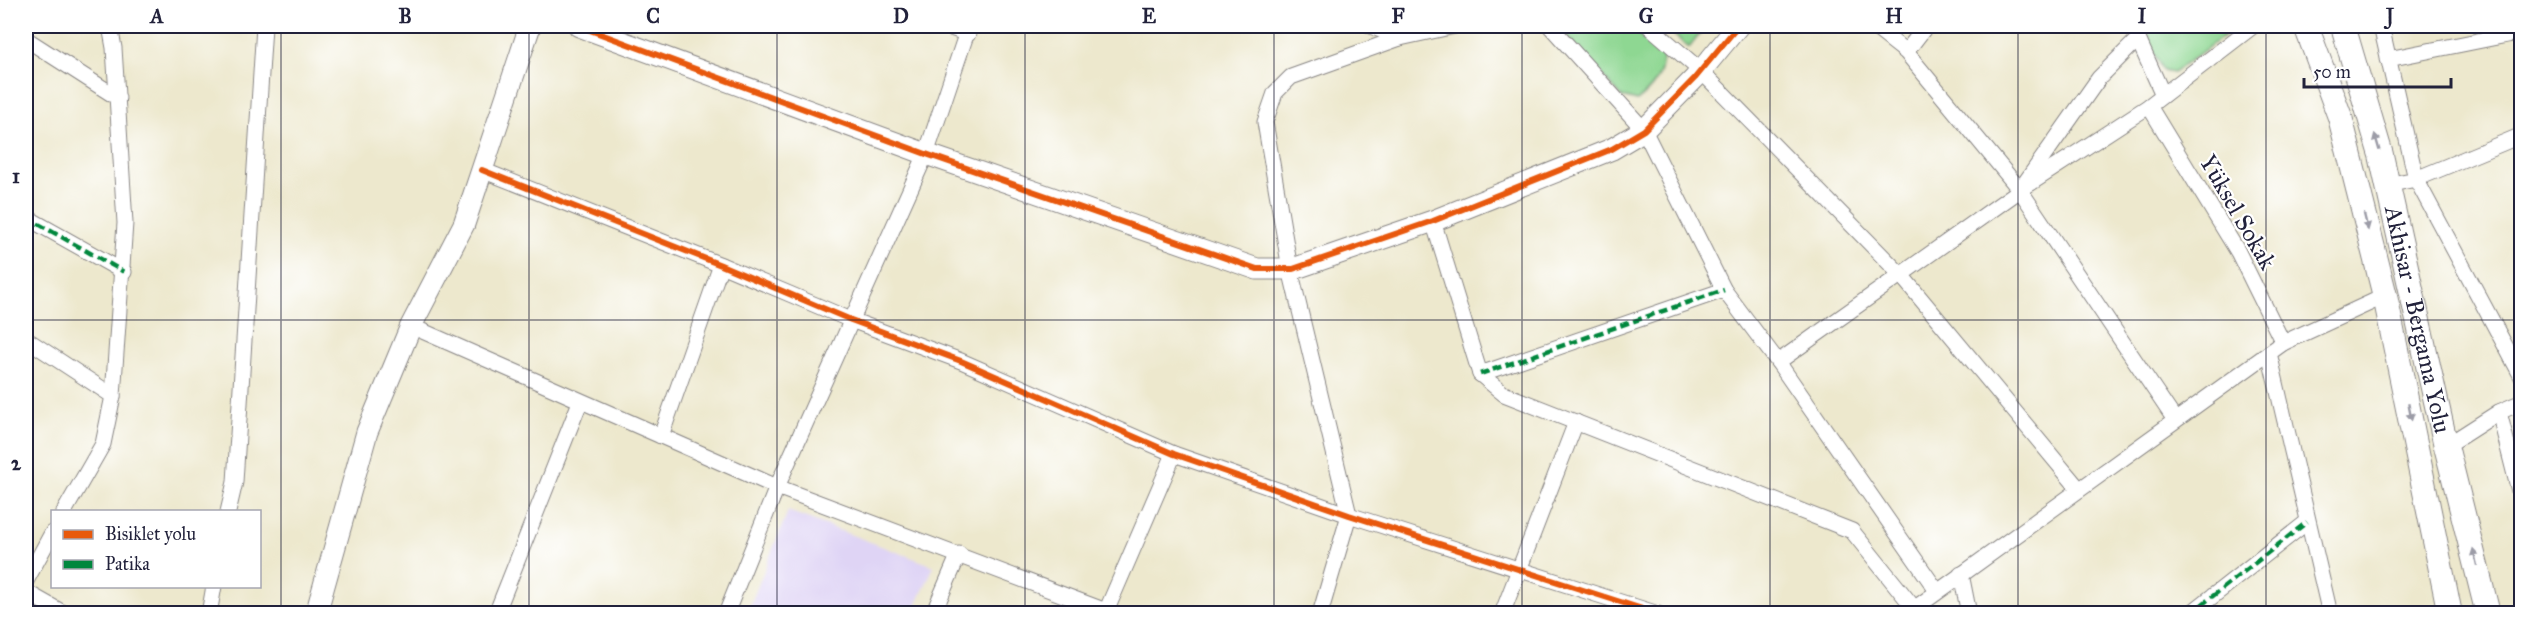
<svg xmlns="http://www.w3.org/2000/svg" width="2547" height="639" font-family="'IM FELL Great Primer',serif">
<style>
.built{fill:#dfd4f5}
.green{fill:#8ed792;stroke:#587c66;stroke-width:1.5}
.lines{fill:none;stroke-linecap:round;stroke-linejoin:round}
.street-casing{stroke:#888584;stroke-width:17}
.secondary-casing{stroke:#888584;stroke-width:23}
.primary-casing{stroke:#888584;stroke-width:26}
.street{stroke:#fff;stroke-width:15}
.secondary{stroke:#fff;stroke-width:21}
.primary{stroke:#fff;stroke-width:24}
.quiet{stroke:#00873e;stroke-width:4.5;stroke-dasharray:9 4.5;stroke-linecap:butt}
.cycleway-casing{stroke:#fff;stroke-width:10}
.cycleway{stroke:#e8590c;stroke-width:6}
.oneway{fill:#9c9ca7}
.grid{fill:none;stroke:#22223b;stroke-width:1.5;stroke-opacity:0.55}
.labels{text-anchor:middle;stroke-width:4.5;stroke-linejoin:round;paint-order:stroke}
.street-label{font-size:24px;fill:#22223b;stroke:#fff}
.neatline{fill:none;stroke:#22223b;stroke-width:2}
.grid-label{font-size:20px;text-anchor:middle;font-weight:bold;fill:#22223b}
</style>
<rect width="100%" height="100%" fill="#fff"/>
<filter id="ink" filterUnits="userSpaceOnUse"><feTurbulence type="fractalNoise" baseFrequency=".0167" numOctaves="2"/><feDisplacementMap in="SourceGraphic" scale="12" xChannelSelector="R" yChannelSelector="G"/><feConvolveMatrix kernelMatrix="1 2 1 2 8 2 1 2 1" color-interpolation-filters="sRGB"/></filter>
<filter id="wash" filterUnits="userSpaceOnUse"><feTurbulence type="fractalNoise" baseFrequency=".008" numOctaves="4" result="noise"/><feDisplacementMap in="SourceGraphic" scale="24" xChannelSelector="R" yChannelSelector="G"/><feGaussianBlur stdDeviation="1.35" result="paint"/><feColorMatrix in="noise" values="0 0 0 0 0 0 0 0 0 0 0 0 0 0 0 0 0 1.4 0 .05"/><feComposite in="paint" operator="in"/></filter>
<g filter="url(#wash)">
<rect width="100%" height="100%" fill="#ede8cd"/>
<!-- built -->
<polygon class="built" points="788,511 934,566 913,613 747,613"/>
<!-- green -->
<g class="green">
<path d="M 1557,26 L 1630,26 L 1663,56 C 1663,76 1652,89 1637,101 L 1622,97 Z"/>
<polygon points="1664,26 1706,26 1689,48"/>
<polygon points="2148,26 2237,26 2173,73 2163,71 2150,46 2146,28"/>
</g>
</g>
<g filter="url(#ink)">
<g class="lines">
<defs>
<g id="street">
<polyline points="945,26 968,34"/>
<polyline points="1371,26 1400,38"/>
<polyline points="1550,26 1644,130 1724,290 1778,362 1937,591"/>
<polyline points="1649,26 1701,71 1901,275 2079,489"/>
<polyline points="1873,26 1906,52 2020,190 2099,78 2138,39"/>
<polyline points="2137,26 2138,39 2163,95"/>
<polyline points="2381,26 2416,179 2387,185"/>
<polyline points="26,39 118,98"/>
<polyline points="1906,52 1926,26"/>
<polyline points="2388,59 2522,32"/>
<polyline points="2149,106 2238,252 2283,343"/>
<polyline points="2522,135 2416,179 2522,377"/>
<polyline points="482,170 721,265 851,320 961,361 1174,454 1349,515 1658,614"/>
<polyline points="2020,190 2175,420"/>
<polyline points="26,217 124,272"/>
<polyline points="1433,221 1480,374 1504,394 1852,531 1914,608"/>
<polyline points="411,326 777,487 1106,611"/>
<polyline points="26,339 113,396"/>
<polyline points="2269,353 2330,614"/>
<polyline points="1778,362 2020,190 2149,106 2253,26"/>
<polyline points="1480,374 1724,290"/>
<polyline points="2499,412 2522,503"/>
<polyline points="661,436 721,265"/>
<polyline points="2446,446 2499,412 2522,402"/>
<polyline points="64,512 103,444 113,396 125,223 114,48 110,26"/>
<polyline points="228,512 235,482 264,26"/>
<polyline points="1961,574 1969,614"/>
<polyline points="26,581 52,533"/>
<polyline points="26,592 65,614"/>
<polyline points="209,614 214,586"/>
<polyline points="496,614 580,402"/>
<polyline points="726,614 777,487 926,154 969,26"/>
<polyline points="933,614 959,554"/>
<polyline points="1105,614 1174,454"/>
<polyline points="1320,614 1349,515 1290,269 1265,122 1275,93 1291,77 1400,38 1455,26"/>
<polyline points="1502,614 1576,422"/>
<polyline points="1907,614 2283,343 2385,296"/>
<polyline points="2190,614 2307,522"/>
</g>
<g id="secondary">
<polyline points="579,26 926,154 1257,269 1293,269 1433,221 1612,149 1644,130 1695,78 1738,26"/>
<polyline points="316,614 367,432 411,326 464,224 530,26"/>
</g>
<g id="primary">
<polyline points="2306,26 2340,117 2385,296 2450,614"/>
<path id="s1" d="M 2343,26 L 2381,155 L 2446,446 L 2488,614"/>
</g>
</defs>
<!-- street casing -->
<use href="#street" class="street-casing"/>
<!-- secondary casing -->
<use href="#secondary" class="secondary-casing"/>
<!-- primary casing -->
<use href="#primary" class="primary-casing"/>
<!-- street -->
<use href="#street" class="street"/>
<!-- secondary -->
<use href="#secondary" class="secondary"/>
<!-- primary -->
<use href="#primary" class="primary"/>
<!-- quiet -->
<g class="quiet">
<polyline points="26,217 124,272"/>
<polyline points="1480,374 1724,290"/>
<polyline points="2190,614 2307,522"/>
</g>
<defs>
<g id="cycleway">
<polyline points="579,26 926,154 1257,269 1293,269 1433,221 1612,149 1644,130 1695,78 1738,26"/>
<polyline points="482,170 721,265 851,320 961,361 1174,454 1349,515 1658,614"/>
</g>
</defs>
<!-- cycleway casing -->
<use href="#cycleway" class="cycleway-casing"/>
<!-- cycleway -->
<use href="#cycleway" class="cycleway"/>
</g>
<!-- one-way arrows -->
<defs><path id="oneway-solid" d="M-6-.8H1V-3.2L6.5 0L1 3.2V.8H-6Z" transform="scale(1.5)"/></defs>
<g class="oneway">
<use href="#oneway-solid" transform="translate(2377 142) rotate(-106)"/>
<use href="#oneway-solid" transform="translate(2366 222) rotate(76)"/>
<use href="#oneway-solid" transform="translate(2410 412) rotate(79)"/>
<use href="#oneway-solid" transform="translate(2475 557) rotate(-103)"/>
</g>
</g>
<!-- grid -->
<path class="grid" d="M 281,26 L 281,614M 529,26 L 529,614M 777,26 L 777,614M 1025,26 L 1025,614M 1274,26 L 1274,614M 1522,26 L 1522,614M 1770,26 L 1770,614M 2018,26 L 2018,614M 2266,26 L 2266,614M 26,320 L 2522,320"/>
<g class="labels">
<!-- street labels -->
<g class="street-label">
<text transform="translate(2238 212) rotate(60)" y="8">Yüksel Sokak</text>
<text dy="8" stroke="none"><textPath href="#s1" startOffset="303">Akhisar - Bergama Yolu</textPath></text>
</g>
</g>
<!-- margin -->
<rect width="2547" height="639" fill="none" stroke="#fff" stroke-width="66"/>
<!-- legend -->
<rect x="51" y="510" width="210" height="78" fill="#ffffff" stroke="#a7a7b1" stroke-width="1.5"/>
<rect x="63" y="530" width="30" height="9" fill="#e8590c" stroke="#a7a7b1" stroke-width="1.5"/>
<text x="105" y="540" font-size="18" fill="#22223b">Bisiklet yolu</text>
<rect x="63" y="560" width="30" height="9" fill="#00873e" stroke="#a7a7b1" stroke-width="1.5"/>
<text x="105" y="570" font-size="18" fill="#22223b">Patika</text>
<!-- scale -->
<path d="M2304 78v9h147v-9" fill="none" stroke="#22223b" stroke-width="3"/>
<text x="2313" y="78" font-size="18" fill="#22223b" stroke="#ffffff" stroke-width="4.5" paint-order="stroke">50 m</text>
<rect x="33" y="33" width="2481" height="573" class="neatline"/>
<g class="grid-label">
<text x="157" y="23">A</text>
<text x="405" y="23">B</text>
<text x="653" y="23">C</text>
<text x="901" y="23">D</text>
<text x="1149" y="23">E</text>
<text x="1398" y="23">F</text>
<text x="1646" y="23">G</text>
<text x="1894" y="23">H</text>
<text x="2142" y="23">I</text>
<text x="2390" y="23">J</text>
<text x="16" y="183">1</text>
<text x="16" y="470">2</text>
</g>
</svg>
